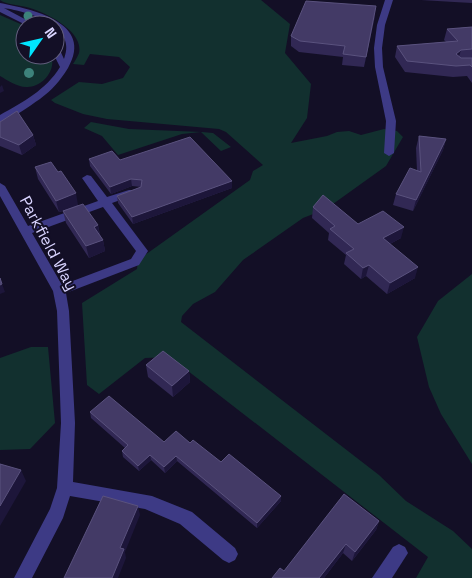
<svg xmlns="http://www.w3.org/2000/svg" width="472" height="578" font-family="'Space Grotesk',sans-serif">
<style>
.green{fill:#12302f}
.lines{fill:none;stroke-linecap:round;stroke-linejoin:round}
.minor{fill:#3d3a85;fill-rule:evenodd}
.tree{fill:#3d827b}
.wall{fill:#312854}
.shaded-wall{fill:#1d163a}
.building{fill:#433a66;stroke:#5a527e}
.labels{text-anchor:middle;stroke-width:4;stroke-linejoin:round;paint-order:stroke}
.street-label{font-size:16px;fill:#d9d4ff;stroke:#130f26}
</style>
<rect width="100%" height="100%" fill="#130f26"/>
<!-- green -->
<g class="green">
<path d="M 0,0 L 261,0 L 290,24 L 285,53 L 311,84 L 307,118 L 291,143 L 327,136 L 337,132 L 349,131 L 361,135 L 384,129 L 397,131 L 403,137 L 386,166 L 326,209 L 303,218 L 243,260 L 215,292 L 193,304 L 182,316 L 181,322 L 379,475 L 406,501 L 453,531 L 472,549 L 472,578 L 416,578 L 428,557 L 170,357 L 145,358 L 99,394 L 87,385 L 82,303 L 137,269 L 138,260 L 250,180 L 253,171 L 263,165 L 226,132 L 219,129 L 107,119 L 83,114 L 55,103 L 51,100 L 79,82 L 102,84 L 123,78 L 130,67 L 119,57 L 90,54 L 84,65 L 73,64 C 75,61 78,56 79,53 C 84,31 46,13 30,8 C 21,5 7,5 0,0 Z"/>
<path d="M 0,15 L 25,26 L 25,55 L 51,55 C 57,70 42,88 26,87 C 17,87 7,80 0,76 Z"/>
<polygon points="91,122 129,129 202,132 213,133 231,147 221,151 201,132 182,134 118,155 102,136 84,128"/>
<polygon points="472,274 472,464 441,414 429,387 417,337 438,301"/>
<polygon points="31,347 48,347 55,423 30,449 0,450 0,358"/>
</g>
<g class="lines">
<!-- minor -->
<g class="minor">
<polygon points="385,0 393,0 385,25 382,48 383,67 396,121 394,153 389,156 384,153 386,121 375,67 374,48 377,25"/>
<path d="M 0,3 C 31,9 95,22 68,68 C 60,81 52,90 40,99 C 28,107 14,118 0,122 L 0,115 C 23,102 46,90 60,67 L 54,55 L 55,46 L 58,46 L 64,59 C 78,25 28,12 4,8 L 36,25 L 26,25 L 0,12 Z"/>
<path d="M 87,175 L 91,176 L 107,197 L 129,190 L 137,190 L 138,192 L 137,194 L 112,203 L 148,251 L 139,265 L 66,293 L 69,311 L 75,423 L 73,482 L 152,496 L 192,512 L 235,548 L 238,554 L 235,560 L 229,563 L 223,560 L 180,524 L 145,509 L 70,496 L 63,518 L 32,578 L 14,578 L 50,509 L 57,488 L 61,423 L 57,311 L 53,291 L 0,196 L 0,183 L 5,186 L 28,226 L 98,201 L 82,178 ZM 103,207 L 136,251 L 131,259 L 62,285 L 32,233 Z"/>
<polygon points="399,544 405,547 408,553 392,578 372,578 393,547"/>
</g>
</g>
<!-- trees -->
<g class="tree">
<circle cx="28" cy="16" r="4.5"/>
<circle cx="29" cy="73" r="5"/>
</g>
<!-- wall -->
<g class="wall">
<polygon points="421,0 472,0 472,3 454,2"/>
<polygon points="375,16 364,67 342,65 343,57 299,52 291,46 291,36"/>
<polygon points="472,27 472,83 467,76 453,77 405,72 395,57 397,46 446,42 444,40 447,29"/>
<polygon points="0,122 33,135 36,145 22,155 0,146"/>
<polygon points="419,136 446,139 443,150 413,211 393,205 396,194 417,171 416,148"/>
<polygon points="89,159 120,160 232,181 232,188 133,224 118,203 117,196 141,187 132,186 111,194 90,166"/>
<polygon points="35,167 78,205 98,225 100,235 103,240 105,251 89,258 66,223 63,211 59,212 38,179"/>
<polygon points="313,207 358,224 401,238 390,244 415,278 387,294 366,276 361,279 344,264 346,255 328,240 329,233 312,218"/>
<polygon points="146,365 189,371 190,382 173,397 148,377"/>
<polygon points="90,412 164,442 190,443 221,462 281,496 281,501 257,528 177,461 165,473 151,460 139,471 123,457 122,451 125,448 91,418"/>
<polygon points="379,521 376,530 352,561 343,553 324,578 272,578"/>
</g>
<!-- shaded-wall -->
<g class="shaded-wall">
<polygon points="376,6 375,16 364,67 366,57"/>
<polygon points="461,50 458,60 456,54"/>
<polygon points="2,85 4,91 0,93 0,87"/>
<polygon points="33,135 36,145 22,155 19,145"/>
<polygon points="446,139 443,150 413,211 416,200"/>
<polygon points="131,179 132,186 111,194 110,187"/>
<polygon points="232,181 232,188 133,224 132,217"/>
<polygon points="76,193 78,205 59,212 56,201"/>
<polygon points="98,225 100,237 94,227"/>
<polygon points="404,227 401,238 380,249 383,238"/>
<polygon points="103,240 105,251 89,258 86,246"/>
<polygon points="369,265 366,276 361,279 363,268"/>
<polygon points="418,267 415,278 387,294 390,283"/>
<polygon points="2,284 5,292 0,294 0,285"/>
<polygon points="189,371 190,382 173,397 172,386"/>
<polygon points="150,455 151,460 139,471 138,466"/>
<polygon points="176,456 177,461 165,473 164,467"/>
<polygon points="21,470 26,481 0,526 0,506"/>
<polygon points="281,496 281,501 257,528 257,523"/>
<polygon points="138,506 140,515 125,552 126,558 118,578 112,578 120,548"/>
<polygon points="379,521 376,530 352,561 355,552"/>
<polygon points="346,544 343,553 324,578 319,578"/>
</g>
<!-- building -->
<g class="building">
<polygon points="306,1 376,6 366,57 343,54 345,46 300,41 291,36"/>
<polygon points="472,27 472,49 461,50 456,54 461,58 472,58 472,67 470,65 456,66 407,61 397,46 458,41 447,29"/>
<polygon points="17,111 33,135 19,145 0,137 0,122"/>
<polygon points="419,136 446,139 416,200 396,194 410,168 421,172"/>
<polygon points="190,137 232,181 132,217 117,196 141,187 142,180 131,179 110,187 89,159 112,151 120,160"/>
<polygon points="51,162 58,172 61,171 76,193 56,201 35,167"/>
<polygon points="323,195 358,224 383,211 404,227 383,238 418,267 390,283 369,265 363,268 346,253 354,249 330,229 335,226 313,207"/>
<polygon points="83,204 98,225 94,227 103,240 86,246 63,211"/>
<polygon points="0,278 2,284 0,285"/>
<polygon points="163,351 189,371 172,386 146,365"/>
<polygon points="109,396 164,442 176,431 190,443 193,440 221,462 229,454 281,496 257,523 176,456 164,467 150,455 138,466 122,451 128,445 90,412"/>
<polygon points="0,464 21,470 0,506"/>
<polygon points="344,494 379,521 355,552 346,544 319,578 272,578 280,568 284,571"/>
<polygon points="103,496 138,506 120,548 124,549 112,578 64,578"/>
</g>
<g class="labels">
<!-- street labels -->
<g class="street-label">
<text transform="translate(49 243) rotate(62)" y="6">Parkfield Way</text>
</g>
</g>
<!-- north arrow -->
<g transform="translate(40 40) rotate(56)"><circle r="24" fill="#130f26" stroke="#625e7d"/>
<path d="M0-4L9 19L0 12L-9 19Z" fill="#00e5ff"/>
<text y="-8" font-size="14" font-weight="bold" text-anchor="middle" fill="#d9d4ff">N</text>
</g>
</svg>
